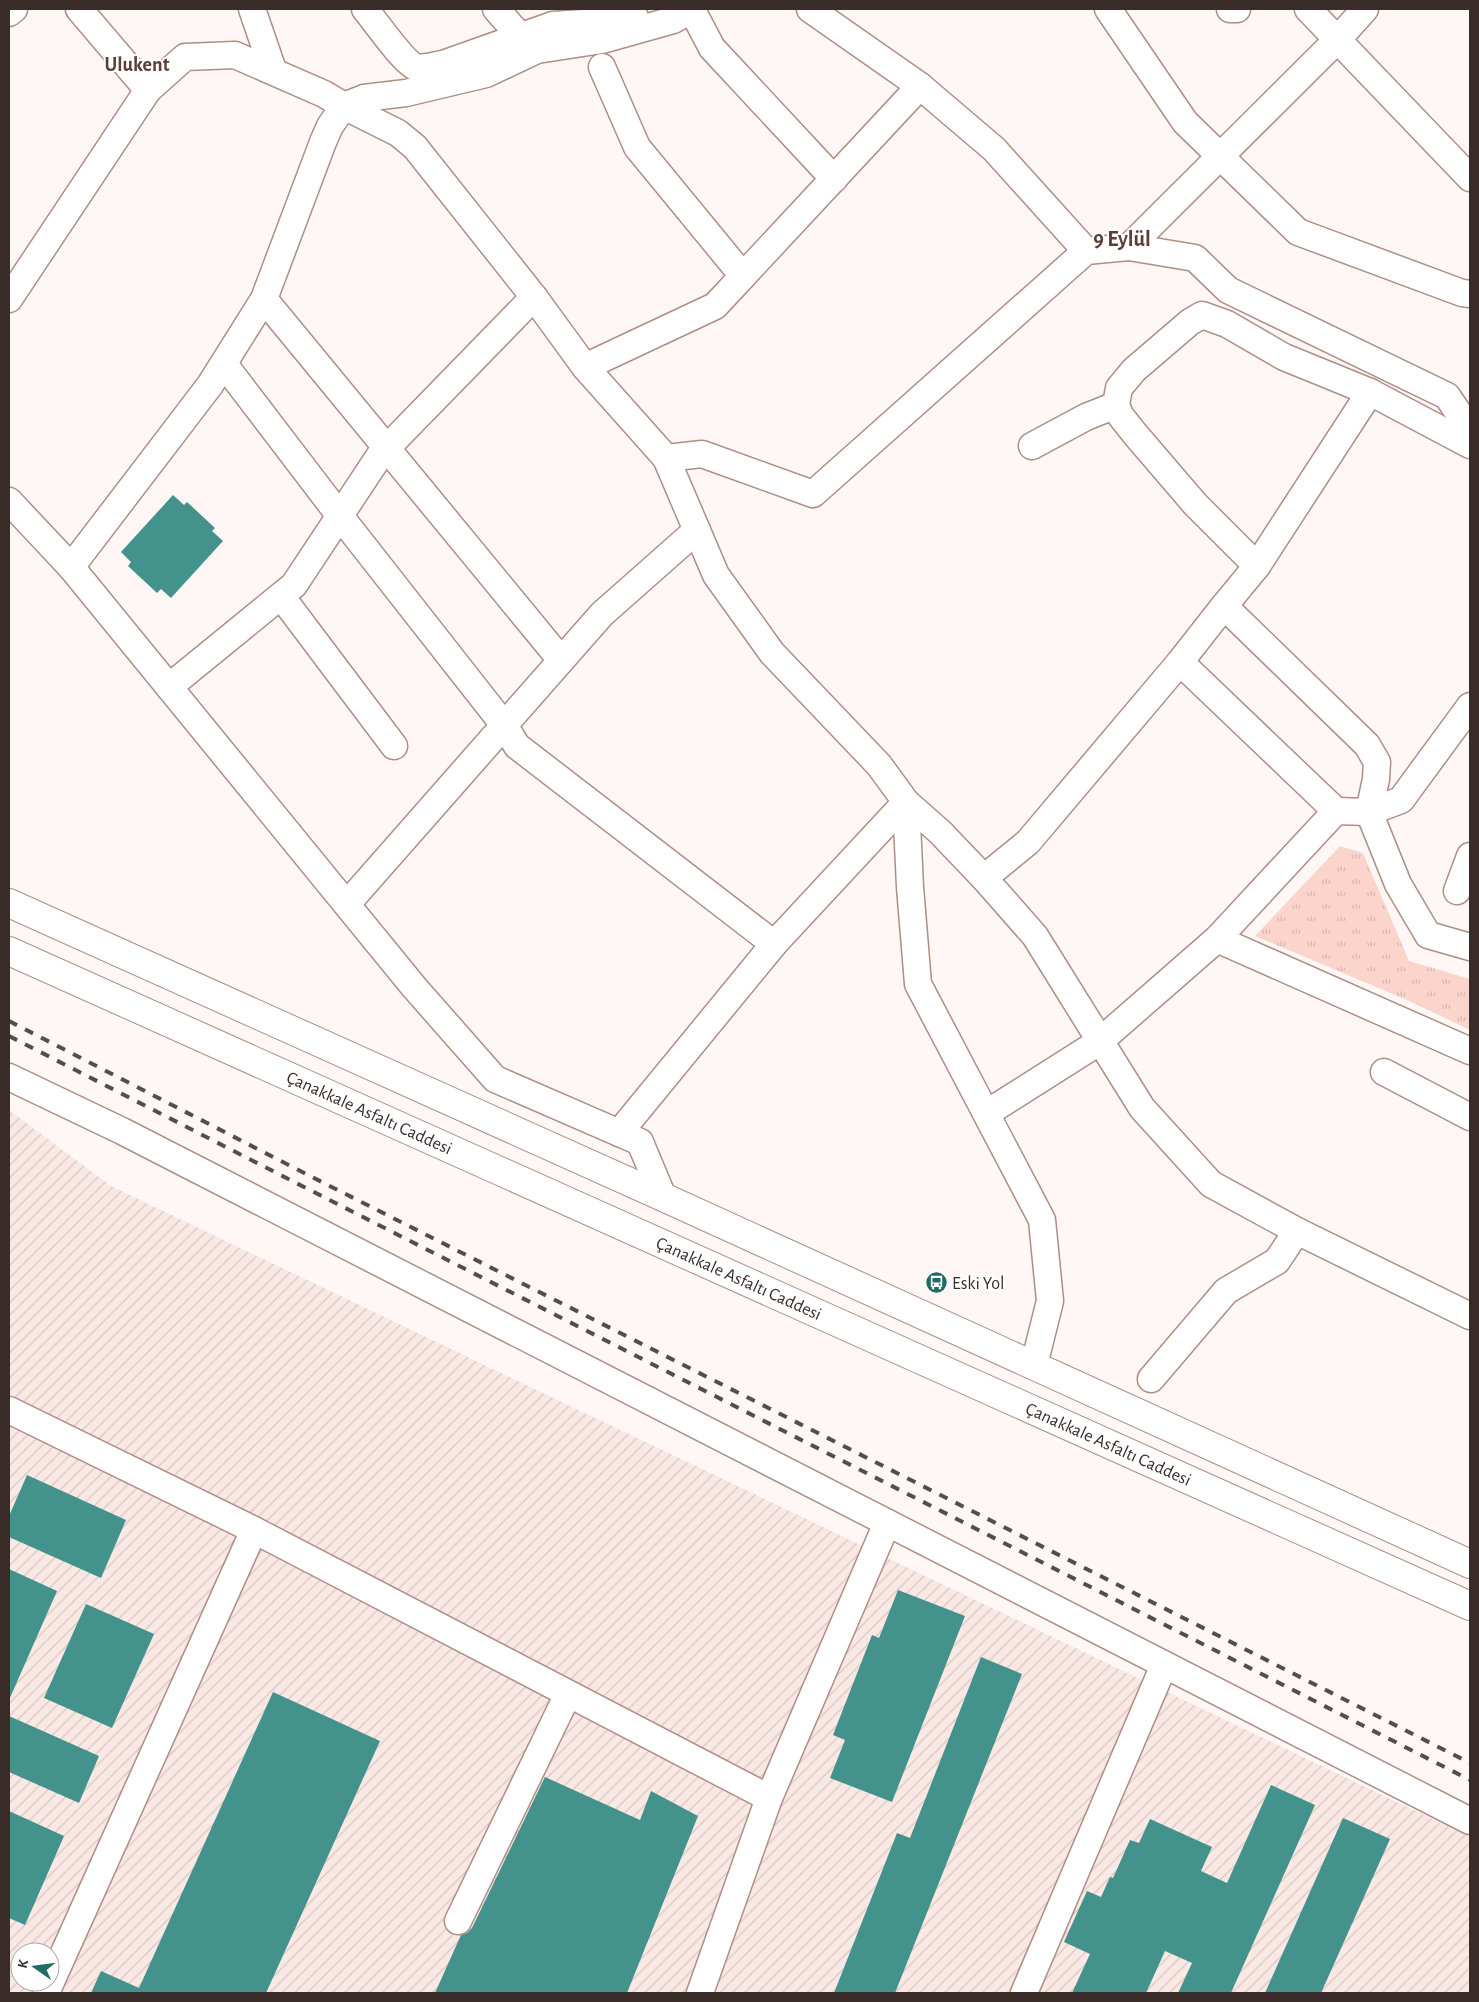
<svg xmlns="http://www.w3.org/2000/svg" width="1479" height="2002" font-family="'Alegreya Sans',sans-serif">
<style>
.industrial{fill:url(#industrial-furrows);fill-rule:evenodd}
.park{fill:url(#park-tufts)}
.building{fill:#43928c}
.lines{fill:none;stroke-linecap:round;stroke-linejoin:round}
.minor-casing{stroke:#af8e86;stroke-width:29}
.highway-casing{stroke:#af8e86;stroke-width:30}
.minor{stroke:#fff;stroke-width:26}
.highway{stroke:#fff;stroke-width:28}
.rail{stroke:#584c48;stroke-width:4;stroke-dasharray:9 9;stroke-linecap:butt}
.labels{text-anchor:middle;stroke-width:4;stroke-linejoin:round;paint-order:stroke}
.street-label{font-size:18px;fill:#392c28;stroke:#fff}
.poi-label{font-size:18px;fill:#392c28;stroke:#fff;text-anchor:start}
.quarter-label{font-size:20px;font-weight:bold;fill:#5b3e37;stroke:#fff}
.district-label{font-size:22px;font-weight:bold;fill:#5b3e37;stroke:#fff}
</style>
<defs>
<pattern id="industrial-furrows" width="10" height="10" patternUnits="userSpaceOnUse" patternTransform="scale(1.25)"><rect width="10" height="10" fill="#fae8e4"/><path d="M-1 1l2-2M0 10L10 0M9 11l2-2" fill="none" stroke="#d7c7c4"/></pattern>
<pattern id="park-tufts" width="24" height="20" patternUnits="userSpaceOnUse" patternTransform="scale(1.25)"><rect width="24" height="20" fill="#fbd5cc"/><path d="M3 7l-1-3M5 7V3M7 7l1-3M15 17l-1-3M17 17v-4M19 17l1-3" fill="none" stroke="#d8b7af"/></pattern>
</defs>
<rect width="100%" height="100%" fill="#fef7f5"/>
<!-- industrial -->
<path class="industrial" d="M 9,1110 L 111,1186 L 1470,1837 L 1470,1993 L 9,1993 ZM 20,1952 L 50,1952 L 50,1982 L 20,1982 Z"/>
<!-- park -->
<polygon class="park" points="1340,846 1363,853 1409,961 1470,979 1470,1030 1407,1000 1255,936"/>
<!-- building -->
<g class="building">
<polygon points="173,495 184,505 187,502 215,528 212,531 223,541 171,598 161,589 157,593 128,566 131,562 121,552"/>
<polygon points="27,1475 126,1520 101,1578 9,1537 9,1516"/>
<polygon points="9,1569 57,1591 9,1700"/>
<polygon points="898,1590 965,1616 892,1802 830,1778 845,1740 833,1735 872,1635 879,1638"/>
<polygon points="86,1604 154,1634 112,1728 44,1698"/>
<polygon points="981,1657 1022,1674 895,1993 834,1993 897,1833 910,1838"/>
<polygon points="273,1692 380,1741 266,1993 91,1993 101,1971 139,1988"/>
<polygon points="9,1716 99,1756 79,1803 9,1772"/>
<polygon points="545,1777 640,1820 651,1791 698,1816 627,1993 435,1993 461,1935 467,1933 472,1928"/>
<polygon points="1271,1785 1315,1805 1231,1993 1178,1993 1192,1963 1165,1951 1146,1993 1072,1993 1090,1954 1064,1942 1087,1891 1101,1897 1110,1877 1113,1878 1130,1840 1139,1843 1150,1819 1212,1847 1201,1871 1227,1883"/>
<polygon points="9,1811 64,1836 25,1925 9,1918"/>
<polygon points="1343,1818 1390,1839 1321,1993 1265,1993"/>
</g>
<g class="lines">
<defs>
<g id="minor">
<polyline points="79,9 148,90"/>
<polyline points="252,9 273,70"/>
<path d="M 365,9 C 375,21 404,63 416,67 C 425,69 435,65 443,64 L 553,25 L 629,20 L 635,17"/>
<polyline points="496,9 520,36"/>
<polyline points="686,9 692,10 712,48 834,179"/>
<polyline points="810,9 920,86 994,149 1086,251"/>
<polyline points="1108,9 1185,122 1298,232 1462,293 1470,294"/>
<polyline points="1230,9 1237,9"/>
<polyline points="1308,9 1470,178"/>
<polyline points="9,13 14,9"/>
<polyline points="602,67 637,147 743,276"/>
<polyline points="1129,247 1195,258 1228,290 1447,396 1462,418 1462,440"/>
<polyline points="9,299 148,90 185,57 235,55 324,94 344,106 398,133 415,147 534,297 585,367 666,458 716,575 772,653 879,765 906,802 910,887 918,984 1042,1220 1050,1301 1034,1365"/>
<polyline points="264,299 561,660"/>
<polyline points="224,364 340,516 504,725 517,746 774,944"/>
<polyline points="585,367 715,306 920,86"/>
<polyline points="1032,446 1086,417 1116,405"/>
<polyline points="666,458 702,454 813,494 1086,251 1129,247 1338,39 1365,9"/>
<polyline points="9,501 71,567 414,987 495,1079 640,1142 663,1197"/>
<polyline points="1257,566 1195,504 1135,434 1120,415 1116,405 1119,388 1134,370 1190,322 1202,315 1227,324 1284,357 1370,392 1470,445"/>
<polyline points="71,567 210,385 264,299 323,142 330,126 344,106 364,98 406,93 486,74 537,50 602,40 673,20 693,9"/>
<polyline points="281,596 394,746"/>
<polyline points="1224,606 1367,745 1377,762 1376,779 1369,812 1398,884 1428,935 1470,947"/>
<polyline points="1180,662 1336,811"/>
<polyline points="169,687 294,585 380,455 534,297"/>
<polyline points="984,878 1028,842 1180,662 1224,606 1257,566 1370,392"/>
<polyline points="1457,891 1470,856"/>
<polyline points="347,904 602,614 697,530"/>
<polyline points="1217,939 1470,1051"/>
<polyline points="1384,1072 1470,1117"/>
<polyline points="9,1077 122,1131 1470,1821"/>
<polyline points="987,1113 1099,1042 1217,939 1336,811 1369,812 1401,800 1470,706"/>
<polyline points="619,1133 774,944 906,802 940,832 984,878 1035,936 1142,1108 1211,1184 1297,1231 1470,1316"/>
<polyline points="1151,1379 1226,1291 1277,1261 1297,1231"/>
<polyline points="9,1410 254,1530 769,1798"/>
<polyline points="458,1921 568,1694"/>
<polyline points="46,1993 254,1530"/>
<polyline points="700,1993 769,1798 887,1523"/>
<polyline points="1024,1993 1164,1665"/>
</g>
<g id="highway">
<polyline points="9,903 663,1197 1470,1564"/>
<path id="s1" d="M 9,951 L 1470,1606"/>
</g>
</defs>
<!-- minor casing -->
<use href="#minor" class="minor-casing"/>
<!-- highway casing -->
<use href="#highway" class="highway-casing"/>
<!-- minor -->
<use href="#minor" class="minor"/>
<!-- highway -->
<use href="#highway" class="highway"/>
<!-- rail -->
<g class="rail">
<polyline points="9,1021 310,1176 1470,1763"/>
<polyline points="9,1036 304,1187 1470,1780"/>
</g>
</g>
<!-- icons -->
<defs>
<symbol id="bus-disc" viewBox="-11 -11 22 22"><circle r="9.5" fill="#216b66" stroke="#fff"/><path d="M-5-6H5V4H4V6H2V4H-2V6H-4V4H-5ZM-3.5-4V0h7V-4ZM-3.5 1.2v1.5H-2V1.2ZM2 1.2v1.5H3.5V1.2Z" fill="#fff"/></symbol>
</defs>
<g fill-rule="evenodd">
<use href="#bus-disc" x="924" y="1270" width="25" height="25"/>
</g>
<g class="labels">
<!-- street labels -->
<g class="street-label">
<text dy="6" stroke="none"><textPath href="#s1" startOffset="395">Çanakkale Asfaltı Caddesi</textPath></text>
<text dy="6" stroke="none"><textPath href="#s1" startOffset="800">Çanakkale Asfaltı Caddesi</textPath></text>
<text dy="6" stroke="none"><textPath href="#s1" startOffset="1205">Çanakkale Asfaltı Caddesi</textPath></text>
</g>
<!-- poi labels -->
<g class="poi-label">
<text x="952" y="1289">Eski Yol</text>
</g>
<!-- quarter labels -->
<g class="quarter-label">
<text x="137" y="71">Ulukent</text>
</g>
<!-- district labels -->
<g class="district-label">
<text x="1122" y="246">9 Eylül</text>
</g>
</g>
<!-- border -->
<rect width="1479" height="2002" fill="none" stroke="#392c28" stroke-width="20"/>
<!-- north arrow -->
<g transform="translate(35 1967) rotate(284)"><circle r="24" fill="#ffffff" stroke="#b0aba9"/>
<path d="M0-4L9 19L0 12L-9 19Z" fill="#216b66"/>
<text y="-8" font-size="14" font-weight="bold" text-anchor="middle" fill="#392c28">K</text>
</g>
</svg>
